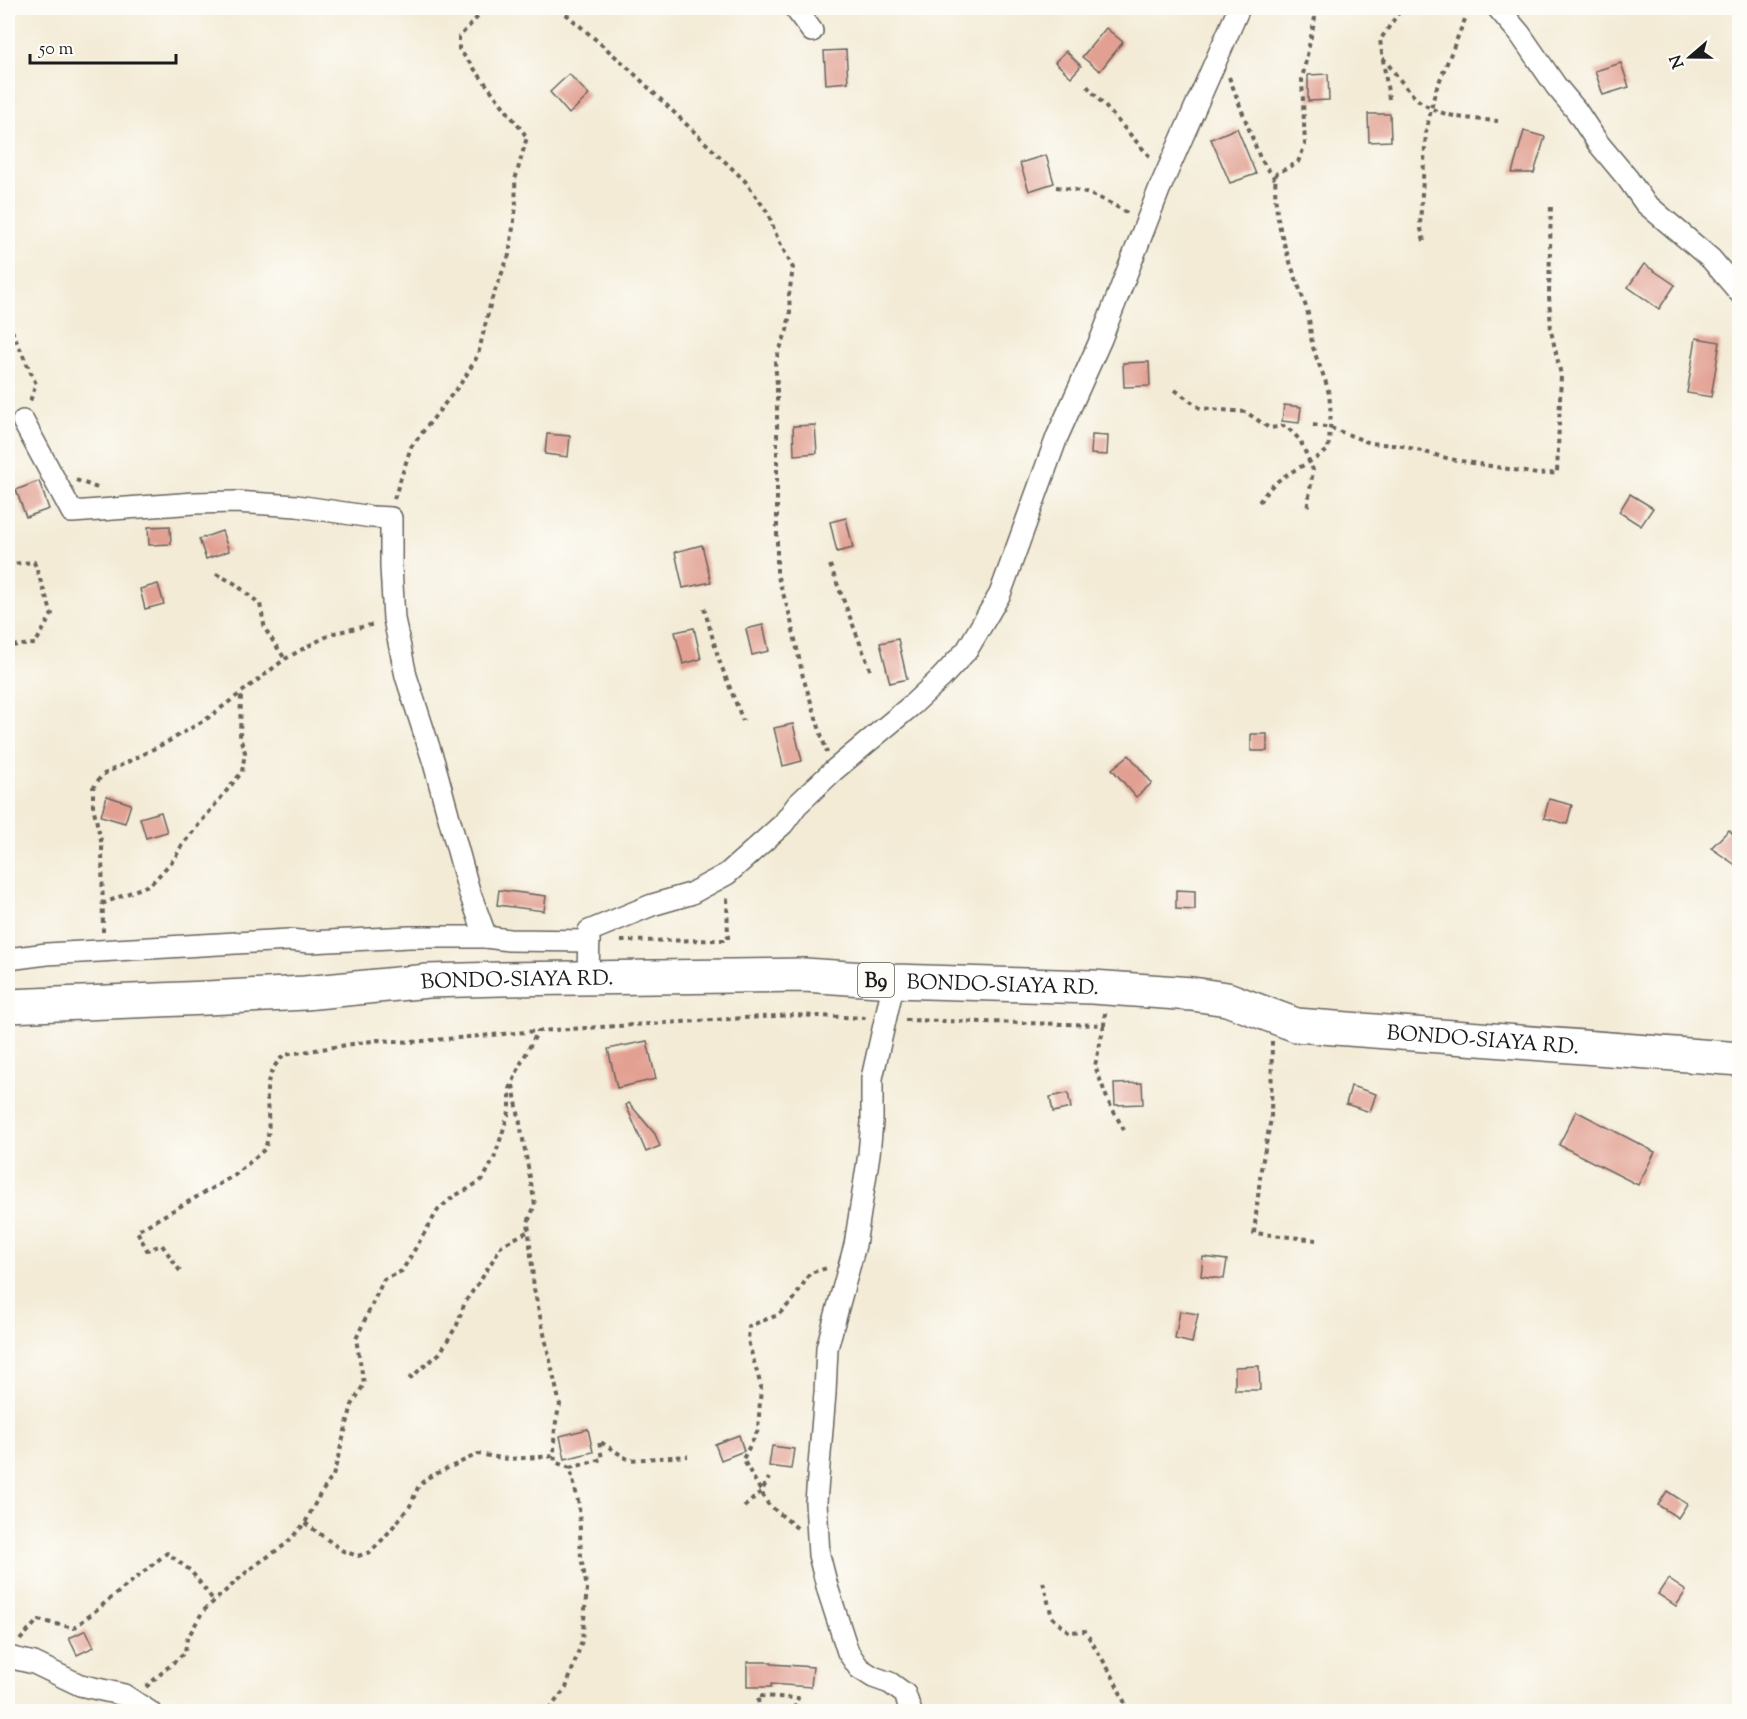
<svg xmlns="http://www.w3.org/2000/svg" width="1747" height="1719" font-family="'Sorts Mill Goudy',serif">
<style>
.building{fill:#e2a093}
.lines{fill:none;stroke-linecap:round;stroke-linejoin:round}
.street-casing{stroke:#67645d;stroke-width:24}
.highway-casing{stroke:#67645d;stroke-width:36}
.path{stroke:#67645d;stroke-width:4;stroke-dasharray:4.5 4.5;stroke-linecap:butt}
.street{stroke:#fff;stroke-width:21}
.highway{stroke:#fff;stroke-width:33}
.labels{text-anchor:middle;stroke-width:6;stroke-linejoin:round;paint-order:stroke}
.shield{fill:#fdfcf7;stroke:#605f5e;stroke-width:1.5}
.shield-label{font-size:20px;font-weight:bold;fill:#1c1c1c}
.street-label{font-size:21px;fill:#1c1c1c;stroke:#fdfcf7}
</style>
<rect width="100%" height="100%" fill="#fdfcf7"/>
<filter id="ink" filterUnits="userSpaceOnUse"><feTurbulence type="fractalNoise" baseFrequency=".0167" numOctaves="2"/><feDisplacementMap in="SourceGraphic" scale="12" xChannelSelector="R" yChannelSelector="G"/><feConvolveMatrix kernelMatrix="1 2 1 2 8 2 1 2 1" color-interpolation-filters="sRGB"/></filter>
<filter id="wash" filterUnits="userSpaceOnUse"><feTurbulence type="fractalNoise" baseFrequency=".008" numOctaves="4" result="noise"/><feDisplacementMap in="SourceGraphic" scale="24" xChannelSelector="R" yChannelSelector="G"/><feGaussianBlur stdDeviation="1.35" result="paint"/><feColorMatrix in="noise" values="0 0 0 0 0 0 0 0 0 0 0 0 0 0 0 0 0 1.4 0 .05"/><feComposite in="paint" operator="in"/></filter>
<g filter="url(#wash)">
<rect width="100%" height="100%" fill="#f3ebd6"/>
<g id="blocks">
<!-- building -->
<g class="building">
<polygon points="1106,28 1123,42 1100,71 1082,57"/>
<polygon points="846,50 848,82 826,84 824,51"/>
<polygon points="1066,51 1081,66 1071,77 1055,62"/>
<polygon points="1621,63 1629,87 1603,95 1595,71"/>
<polygon points="569,74 589,95 569,114 550,92"/>
<polygon points="1328,74 1329,100 1308,101 1308,75"/>
<polygon points="1368,114 1390,114 1391,141 1369,142"/>
<polygon points="1237,128 1256,174 1230,183 1211,139"/>
<polygon points="1524,131 1545,137 1534,173 1512,173"/>
<polygon points="1046,155 1054,183 1029,191 1020,163"/>
<polygon points="1644,264 1675,285 1659,309 1628,287"/>
<polygon points="1696,338 1720,342 1711,397 1687,393"/>
<polygon points="1149,362 1150,386 1124,387 1123,363"/>
<polygon points="1284,405 1301,407 1299,423 1282,421"/>
<polygon points="815,425 817,453 794,455 793,426"/>
<polygon points="547,434 570,436 568,457 545,454"/>
<polygon points="1092,435 1108,436 1107,455 1091,454"/>
<polygon points="39,481 49,509 26,517 16,490"/>
<polygon points="1630,494 1653,508 1641,526 1619,512"/>
<polygon points="846,518 853,548 837,552 830,522"/>
<polygon points="170,526 171,544 149,545 148,527"/>
<polygon points="222,531 229,551 206,559 199,539"/>
<polygon points="702,545 711,582 683,588 675,552"/>
<polygon points="158,584 164,604 145,609 140,589"/>
<polygon points="763,625 769,651 752,655 746,629"/>
<polygon points="694,628 701,659 683,664 675,632"/>
<polygon points="898,639 907,679 890,683 880,643"/>
<polygon points="793,724 802,761 783,766 774,728"/>
<rect x="1251" y="734" width="16" height="17"/>
<polygon points="1129,755 1152,783 1136,797 1112,769"/>
<polygon points="107,796 131,804 125,823 101,816"/>
<polygon points="1549,799 1572,805 1567,824 1544,818"/>
<polygon points="161,812 167,832 146,838 140,818"/>
<polygon points="1729,830 1740,841 1740,868 1711,848"/>
<polygon points="499,890 546,896 544,911 497,905"/>
<polygon points="1176,890 1195,891 1195,910 1176,909"/>
<polygon points="647,1041 656,1079 617,1088 608,1049"/>
<polygon points="1142,1083 1143,1104 1115,1105 1114,1084"/>
<polygon points="1351,1086 1376,1094 1370,1112 1346,1104"/>
<polygon points="1068,1093 1071,1108 1053,1112 1050,1097"/>
<polygon points="629,1103 655,1134 660,1146 646,1152 626,1105"/>
<polygon points="1576,1111 1655,1152 1638,1185 1559,1145"/>
<polygon points="1203,1257 1227,1260 1224,1279 1201,1276"/>
<polygon points="1180,1311 1198,1314 1192,1343 1175,1339"/>
<polygon points="1259,1366 1260,1390 1235,1390 1235,1367"/>
<polygon points="588,1429 593,1452 565,1459 560,1436"/>
<polygon points="739,1435 744,1451 721,1460 715,1444"/>
<polygon points="772,1446 794,1449 791,1469 769,1466"/>
<polygon points="1667,1491 1687,1504 1678,1518 1658,1505"/>
<polygon points="1668,1579 1686,1591 1676,1606 1658,1594"/>
<polygon points="86,1630 94,1647 77,1655 69,1638"/>
<polygon points="747,1662 772,1662 772,1664 813,1667 811,1687 771,1684 771,1687 747,1687"/>
</g>
</g>
</g>
<g filter="url(#ink)">
<use href="#blocks" fill-opacity="0" stroke="#67645d" stroke-width="1.5"/>
<g class="lines">
<defs>
<g id="street">
<polyline points="795,8 812,31"/>
<polyline points="1498,8 1520,34 1556,86 1576,110 1598,143 1628,179 1645,203 1711,259 1740,293"/>
<polyline points="23,421 72,512 195,503 235,502 297,506 372,517 391,518 391,567 394,619 406,676 434,763 469,891 486,937 509,940 589,941"/>
<polyline points="8,959 47,954 253,942 289,940 310,942 410,937 486,937"/>
<polyline points="588,977 589,931 652,905 690,894 727,874 783,824 797,805 833,771 912,705 941,678 967,650 1000,594 1057,437 1101,339 1159,190 1239,8"/>
<polyline points="894,981 872,1078 872,1122 869,1154 855,1245 827,1348 825,1393 816,1502 819,1555 828,1590 848,1652 859,1668 873,1677 890,1683 905,1694 911,1712"/>
<polyline points="8,1657 34,1663 80,1685 124,1695 150,1712"/>
</g>
<g id="highway">
<path id="s1" d="M 8,1006 L 207,998 L 305,993 L 428,981 L 501,979 L 804,975 L 894,981 L 1092,987 L 1192,994 L 1227,999 L 1296,1025 L 1740,1059"/>
</g>
</defs>
<!-- street casing -->
<use href="#street" class="street-casing"/>
<!-- highway casing -->
<use href="#highway" class="highway-casing"/>
<!-- path -->
<g class="path">
<polyline points="559,8 624,64 745,181 768,213 777,237 793,268 789,295 790,313 787,330 775,362 777,384 777,574 790,616 803,677 827,753"/>
<path d="M 1383,58 C 1394,71 1404,87 1417,99 C 1439,118 1471,119 1498,121"/>
<polyline points="1229,77 1260,158 1275,179"/>
<polyline points="1087,86 1151,158"/>
<polyline points="1389,99 1380,40 1402,8"/>
<path d="M 1056,187 C 1086,190 1104,199 1129,214"/>
<polyline points="1424,241 1420,225 1426,132 1435,92 1468,12 1472,8"/>
<polyline points="8,322 36,384 29,404"/>
<polyline points="1175,390 1200,408 1246,412 1269,428 1286,426 1300,440 1313,470 1307,510"/>
<polyline points="1313,425 1331,428 1370,443 1403,446 1450,459 1537,474 1557,473 1561,375 1551,331 1549,295 1551,203"/>
<polyline points="76,480 100,489"/>
<polyline points="394,499 411,447 464,379 478,355 491,301 509,255 516,207 515,180 527,137 459,49 459,37 486,8"/>
<path d="M 1259,502 C 1263,497 1267,491 1271,487 C 1287,471 1310,464 1328,450 C 1330,432 1332,413 1329,395 C 1326,377 1316,361 1312,343 C 1310,331 1310,318 1306,307 C 1291,263 1271,221 1276,174 L 1298,162 L 1305,145 L 1302,79 L 1317,8"/>
<polyline points="8,561 11,564 34,562 52,614 35,644 8,646"/>
<polyline points="830,565 871,672"/>
<polyline points="216,574 234,583 260,604 265,629 285,659"/>
<polyline points="704,608 719,660 743,721"/>
<polyline points="102,904 151,884 175,858 182,845 242,772 245,752 240,738 241,694"/>
<polyline points="103,932 102,845 93,806 93,788 102,775 171,740 208,718 285,659 308,646 334,633 375,624"/>
<polyline points="621,941 728,940 727,895"/>
<polyline points="905,1020 1104,1025 1105,1013"/>
<polyline points="1104,1025 1095,1066 1108,1101 1125,1132"/>
<polyline points="1272,1041 1271,1119 1261,1169 1254,1233 1316,1240"/>
<path d="M 513,1085 L 535,1205 L 528,1222 L 534,1289 L 560,1405 C 554,1425 553,1442 555,1462 L 570,1468 L 579,1505 L 581,1558 L 587,1588 L 582,1641 L 566,1688 L 547,1712"/>
<path d="M 180,1271 L 162,1245 L 147,1250 L 137,1231 L 235,1175 L 265,1149 C 277,1114 252,1086 284,1055 L 378,1040 L 411,1042 L 538,1031 L 793,1015 L 867,1018"/>
<polyline points="409,1379 440,1353 457,1325 465,1302 482,1278 502,1245 529,1231"/>
<polyline points="570,1468 602,1459 599,1441 629,1460 688,1456"/>
<polyline points="744,1507 761,1492 769,1478"/>
<polyline points="305,1523 343,1551 358,1556 370,1552 384,1538 410,1506 419,1485 429,1477 478,1454 508,1459 555,1456"/>
<polyline points="797,1528 768,1504 743,1459 758,1430 761,1386 748,1341 749,1326 778,1315 794,1299 810,1273 827,1268"/>
<polyline points="1043,1582 1052,1617 1069,1632 1085,1631 1112,1675 1129,1712"/>
<polyline points="20,1640 38,1620 74,1628 167,1553 191,1571 214,1601"/>
<polyline points="146,1687 185,1652 187,1639 203,1611 250,1569 286,1544 305,1523 319,1496 333,1476 352,1405 364,1384 356,1339 367,1315 384,1279 402,1271 438,1210 454,1196 468,1189 483,1179 494,1159 510,1109 510,1089 520,1065 538,1031"/>
<polyline points="759,1712 758,1696 798,1698 793,1712"/>
</g>
<!-- street -->
<use href="#street" class="street"/>
<!-- highway -->
<use href="#highway" class="highway"/>
</g>
</g>
<g class="labels">
<!-- shield labels -->
<rect class="shield" x="858" y="963" width="36" height="34" rx="4.5"/>
<g class="shield-label">
<text x="876" y="987">B9</text>
</g>
<!-- street labels -->
<g class="street-label">
<text dy="7" stroke="none"><textPath href="#s1" startOffset="510">BONDO-SIAYA RD.</textPath></text>
<text dy="7" stroke="none"><textPath href="#s1" startOffset="996">BONDO-SIAYA RD.</textPath></text>
<text dy="7" stroke="none"><textPath href="#s1" startOffset="1482">BONDO-SIAYA RD.</textPath></text>
</g>
</g>
<!-- margin -->
<rect width="1747" height="1719" fill="none" stroke="#fdfcf7" stroke-width="30"/>
<!-- north arrow -->
<g transform="translate(1690 57) rotate(250)" stroke="#fdfcf7" stroke-width="4.5" paint-order="stroke">
<path d="M0-4.5L10 22L0 15L-10 22Z" fill="#1c1c1c"/>
<text y="-9" font-size="16" font-weight="bold" text-anchor="middle" fill="#1c1c1c">N</text>
</g>
<!-- scale -->
<path d="M30 54v9h146v-9" fill="none" stroke="#1c1c1c" stroke-width="3"/>
<text x="39" y="54" font-size="18" fill="#1c1c1c" stroke="#fdfcf7" stroke-width="4.5" paint-order="stroke">50 m</text>
</svg>
